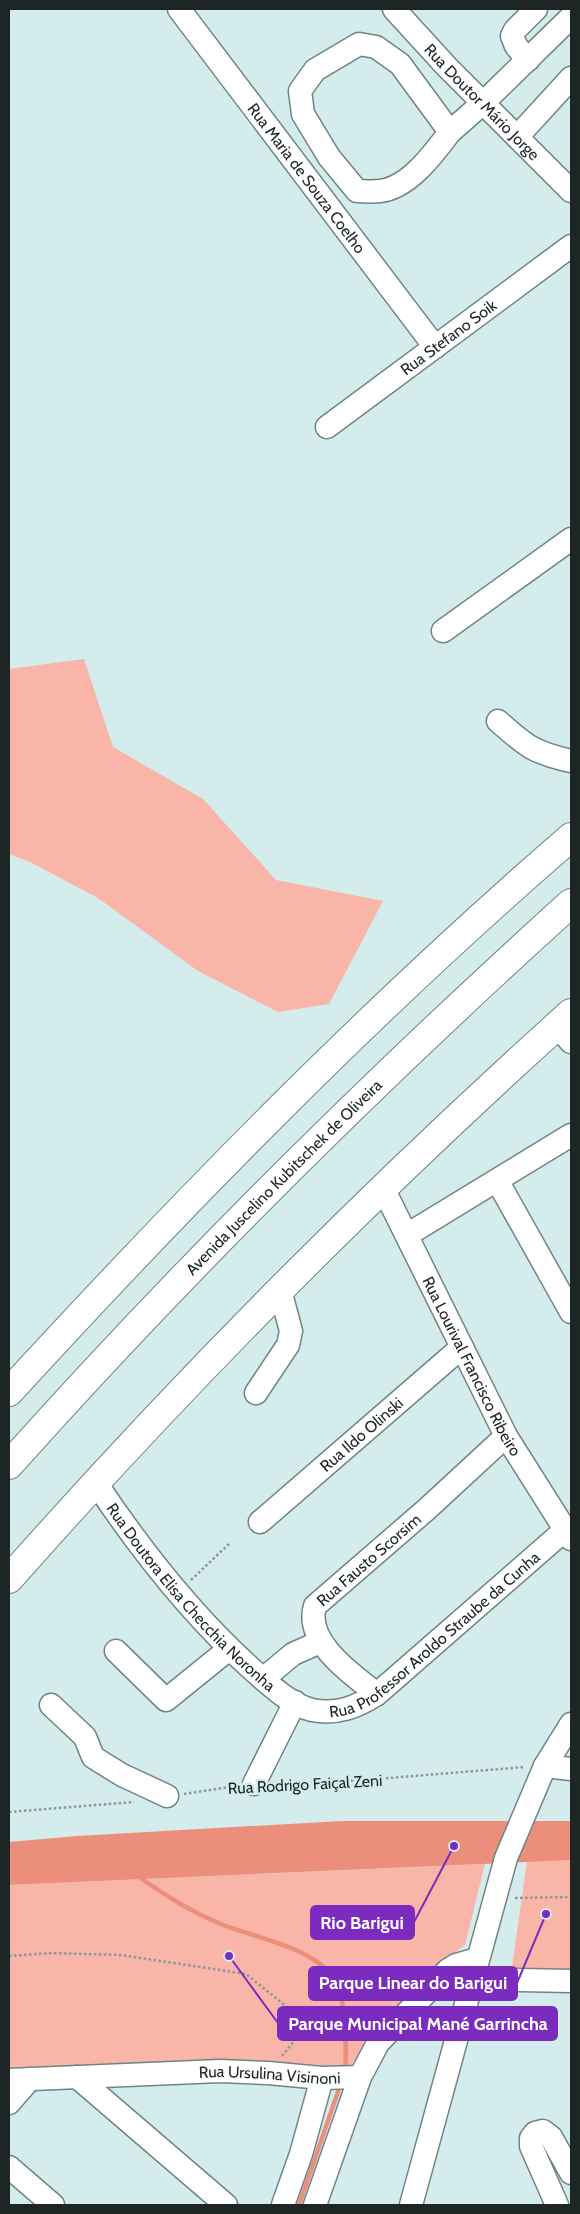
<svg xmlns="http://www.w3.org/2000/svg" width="580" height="2214" font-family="Cabin,sans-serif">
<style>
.green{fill:#f9b5a7}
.water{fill:#eb8e7c}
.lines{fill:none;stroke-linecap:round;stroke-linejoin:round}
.stream{stroke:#eb8e7c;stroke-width:4.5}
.minor-casing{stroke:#6f8585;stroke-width:25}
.major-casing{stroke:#6f8585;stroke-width:30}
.highway-casing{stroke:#6f8585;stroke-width:30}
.path{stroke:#899999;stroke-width:2.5;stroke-dasharray:2.5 2.5;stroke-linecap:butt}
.minor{stroke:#fff;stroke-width:22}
.major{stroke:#fff;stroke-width:28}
.highway{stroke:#fff;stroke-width:28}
.labels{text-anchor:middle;stroke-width:5;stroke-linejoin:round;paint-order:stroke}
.street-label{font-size:16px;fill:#1d2525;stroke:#d5ecec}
.leader{fill:none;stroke:#7b2cbf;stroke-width:2}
.callout-dot{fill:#7b2cbf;stroke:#d5ecec;stroke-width:2}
.callout{fill:#7b2cbf;stroke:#7b2cbf;stroke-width:2}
.callout-label{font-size:18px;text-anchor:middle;font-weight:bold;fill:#fff}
</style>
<rect width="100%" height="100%" fill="#d5ecec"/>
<!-- green -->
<g class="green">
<polygon points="84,659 113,747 203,799 276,880 383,901 329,1004 278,1012 198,971 98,898 30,862 9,854 9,669"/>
<polygon points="571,1860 571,1970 512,1967 527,1861"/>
<polygon points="485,1864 465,1945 434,1967 350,2066 235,2062 9,2068 9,1885"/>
</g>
<!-- water -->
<polygon class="water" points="342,1821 571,1821 571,1860 9,1885 9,1842 77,1836"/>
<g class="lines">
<!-- stream -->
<g class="stream">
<path d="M 139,1877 C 165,1895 191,1912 221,1924 C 257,1939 323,1948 339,1988 C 343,1998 343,2011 344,2022 C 345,2038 348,2055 344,2071"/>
<polyline points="299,2205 341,2083"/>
</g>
<defs>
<g id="minor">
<path id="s1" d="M 179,9 L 435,347"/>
<path id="s2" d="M 394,9 L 447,67 L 571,191"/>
<polyline points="528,60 516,46 512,36 515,30 536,9"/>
<path d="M 450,132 C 434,153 409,188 380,191 C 372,192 364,191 357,191 L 329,157 L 303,114 L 300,91 L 315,70 L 359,44 L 376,47 L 400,64 L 450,132 L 483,103 L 571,17"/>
<polyline points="517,137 571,78"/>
<path id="s3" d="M 327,427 L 571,246"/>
<polyline points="443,631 571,539"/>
<path d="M 498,721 C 526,746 534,753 571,761"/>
<polyline points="557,1026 571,1042"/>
<polyline points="498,1182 571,1312"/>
<path id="s4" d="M 383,1188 L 506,1436 L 571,1539"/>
<polyline points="407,1235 571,1135"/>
<polyline points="256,1393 288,1345 291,1331 280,1290"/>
<path id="s5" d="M 96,1483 C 142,1552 193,1617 255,1672 C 271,1686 291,1705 312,1710 C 337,1715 357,1707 377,1694 L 565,1530"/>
<path id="s6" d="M 260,1522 L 462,1347"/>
<polyline points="116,1651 166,1700 229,1649"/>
<polyline points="263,1679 293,1654 320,1642"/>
<path id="s7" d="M 377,1694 C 353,1675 304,1642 315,1606 L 427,1509 L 506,1436"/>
<polyline points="51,1705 85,1737 93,1757 122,1775 167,1796"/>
<polyline points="545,1766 571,1769"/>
<polyline points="254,1784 295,1702"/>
<polyline points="472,1979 571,1981"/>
<polyline points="77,2077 226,2205"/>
<path id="s8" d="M 9,2080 L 220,2071 L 268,2073 L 322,2078 L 360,2077 L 378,2043 L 448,1970 L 456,1965 L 477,1959"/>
<polyline points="9,2103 30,2079"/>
<polyline points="9,2167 53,2205"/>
<polyline points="283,2205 301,2154 322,2078"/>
<polyline points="315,2205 360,2077"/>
<polyline points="411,2205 506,1858 545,1766 571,1724"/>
<polyline points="557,2205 531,2146 531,2138 535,2133 543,2131 551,2137 571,2173"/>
</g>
<path id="major" d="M 9,1579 C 185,1380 373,1191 571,1013"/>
<g id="highway">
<path d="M 9,1392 C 187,1198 372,1009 571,837"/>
<path id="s9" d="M 9,1465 C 186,1267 374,1081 571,903"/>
</g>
</defs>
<!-- minor casing -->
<use href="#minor" class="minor-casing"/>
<!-- major casing -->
<use href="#major" class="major-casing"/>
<!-- highway casing -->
<use href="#highway" class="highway-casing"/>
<!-- path -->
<g class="path">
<polyline points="191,1580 231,1542"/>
<polyline points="276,1783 364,1780 525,1767"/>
<polyline points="184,1794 236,1786"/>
<polyline points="9,1812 134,1802"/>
<polyline points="515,1898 571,1897"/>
<polyline points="9,1956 52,1953 121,1955 246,1974 308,2024 369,2026"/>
<polyline points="282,2056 308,2024"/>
</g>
<!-- minor -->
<use href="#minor" class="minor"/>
<!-- major -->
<use href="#major" class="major"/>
<!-- highway -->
<use href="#highway" class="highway"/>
</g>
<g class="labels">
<!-- street labels -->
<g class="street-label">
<text dy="6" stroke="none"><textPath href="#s2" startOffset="128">Rua Doutor Mário Jorge</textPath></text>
<text dy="6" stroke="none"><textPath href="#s1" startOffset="212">Rua Maria de Souza Coelho</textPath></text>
<text dy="6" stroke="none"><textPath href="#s3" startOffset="151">Rua Stefano Soik</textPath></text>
<text dy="6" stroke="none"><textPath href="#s9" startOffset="398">Avenida Juscelino Kubitschek de Oliveira</textPath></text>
<text dy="6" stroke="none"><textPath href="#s4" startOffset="199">Rua Lourival Francisco Ribeiro</textPath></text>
<text dy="6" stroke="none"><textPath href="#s6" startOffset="134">Rua Ildo Olinski</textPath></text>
<text dy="6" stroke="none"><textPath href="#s7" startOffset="185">Rua Fausto Scorsim</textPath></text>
<text dy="6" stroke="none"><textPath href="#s5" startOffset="149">Rua Doutora Elisa Checchia Noronha</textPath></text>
<text dy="6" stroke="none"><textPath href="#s5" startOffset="466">Rua Professor Aroldo Straube da Cunha</textPath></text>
<text transform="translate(305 1784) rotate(-3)" y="6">Rua Rodrigo Faiçal Zeni</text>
<text dy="6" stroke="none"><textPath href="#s8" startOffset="261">Rua Ursulina Visinoni</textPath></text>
</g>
</g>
<!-- callouts -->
<path class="leader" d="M454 1846L414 1922M546 1914L517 1983M229 1956L278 2023"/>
<g class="callout-dot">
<circle cx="454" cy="1846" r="5"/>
<circle cx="546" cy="1914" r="5"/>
<circle cx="229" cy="1956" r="5"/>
</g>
<g class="callout">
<rect x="311" y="1906" width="103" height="33" rx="5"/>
<rect x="309" y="1967" width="208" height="33" rx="5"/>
<rect x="278" y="2007" width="279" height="33" rx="5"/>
</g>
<g class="callout-label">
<text x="362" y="1929">Rio Barigui</text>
<text x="413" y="1989">Parque Linear do Barigui</text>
<text x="418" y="2030">Parque Municipal Mané Garrincha</text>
</g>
<!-- border -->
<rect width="580" height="2214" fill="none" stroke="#1d2525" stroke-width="20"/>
</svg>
